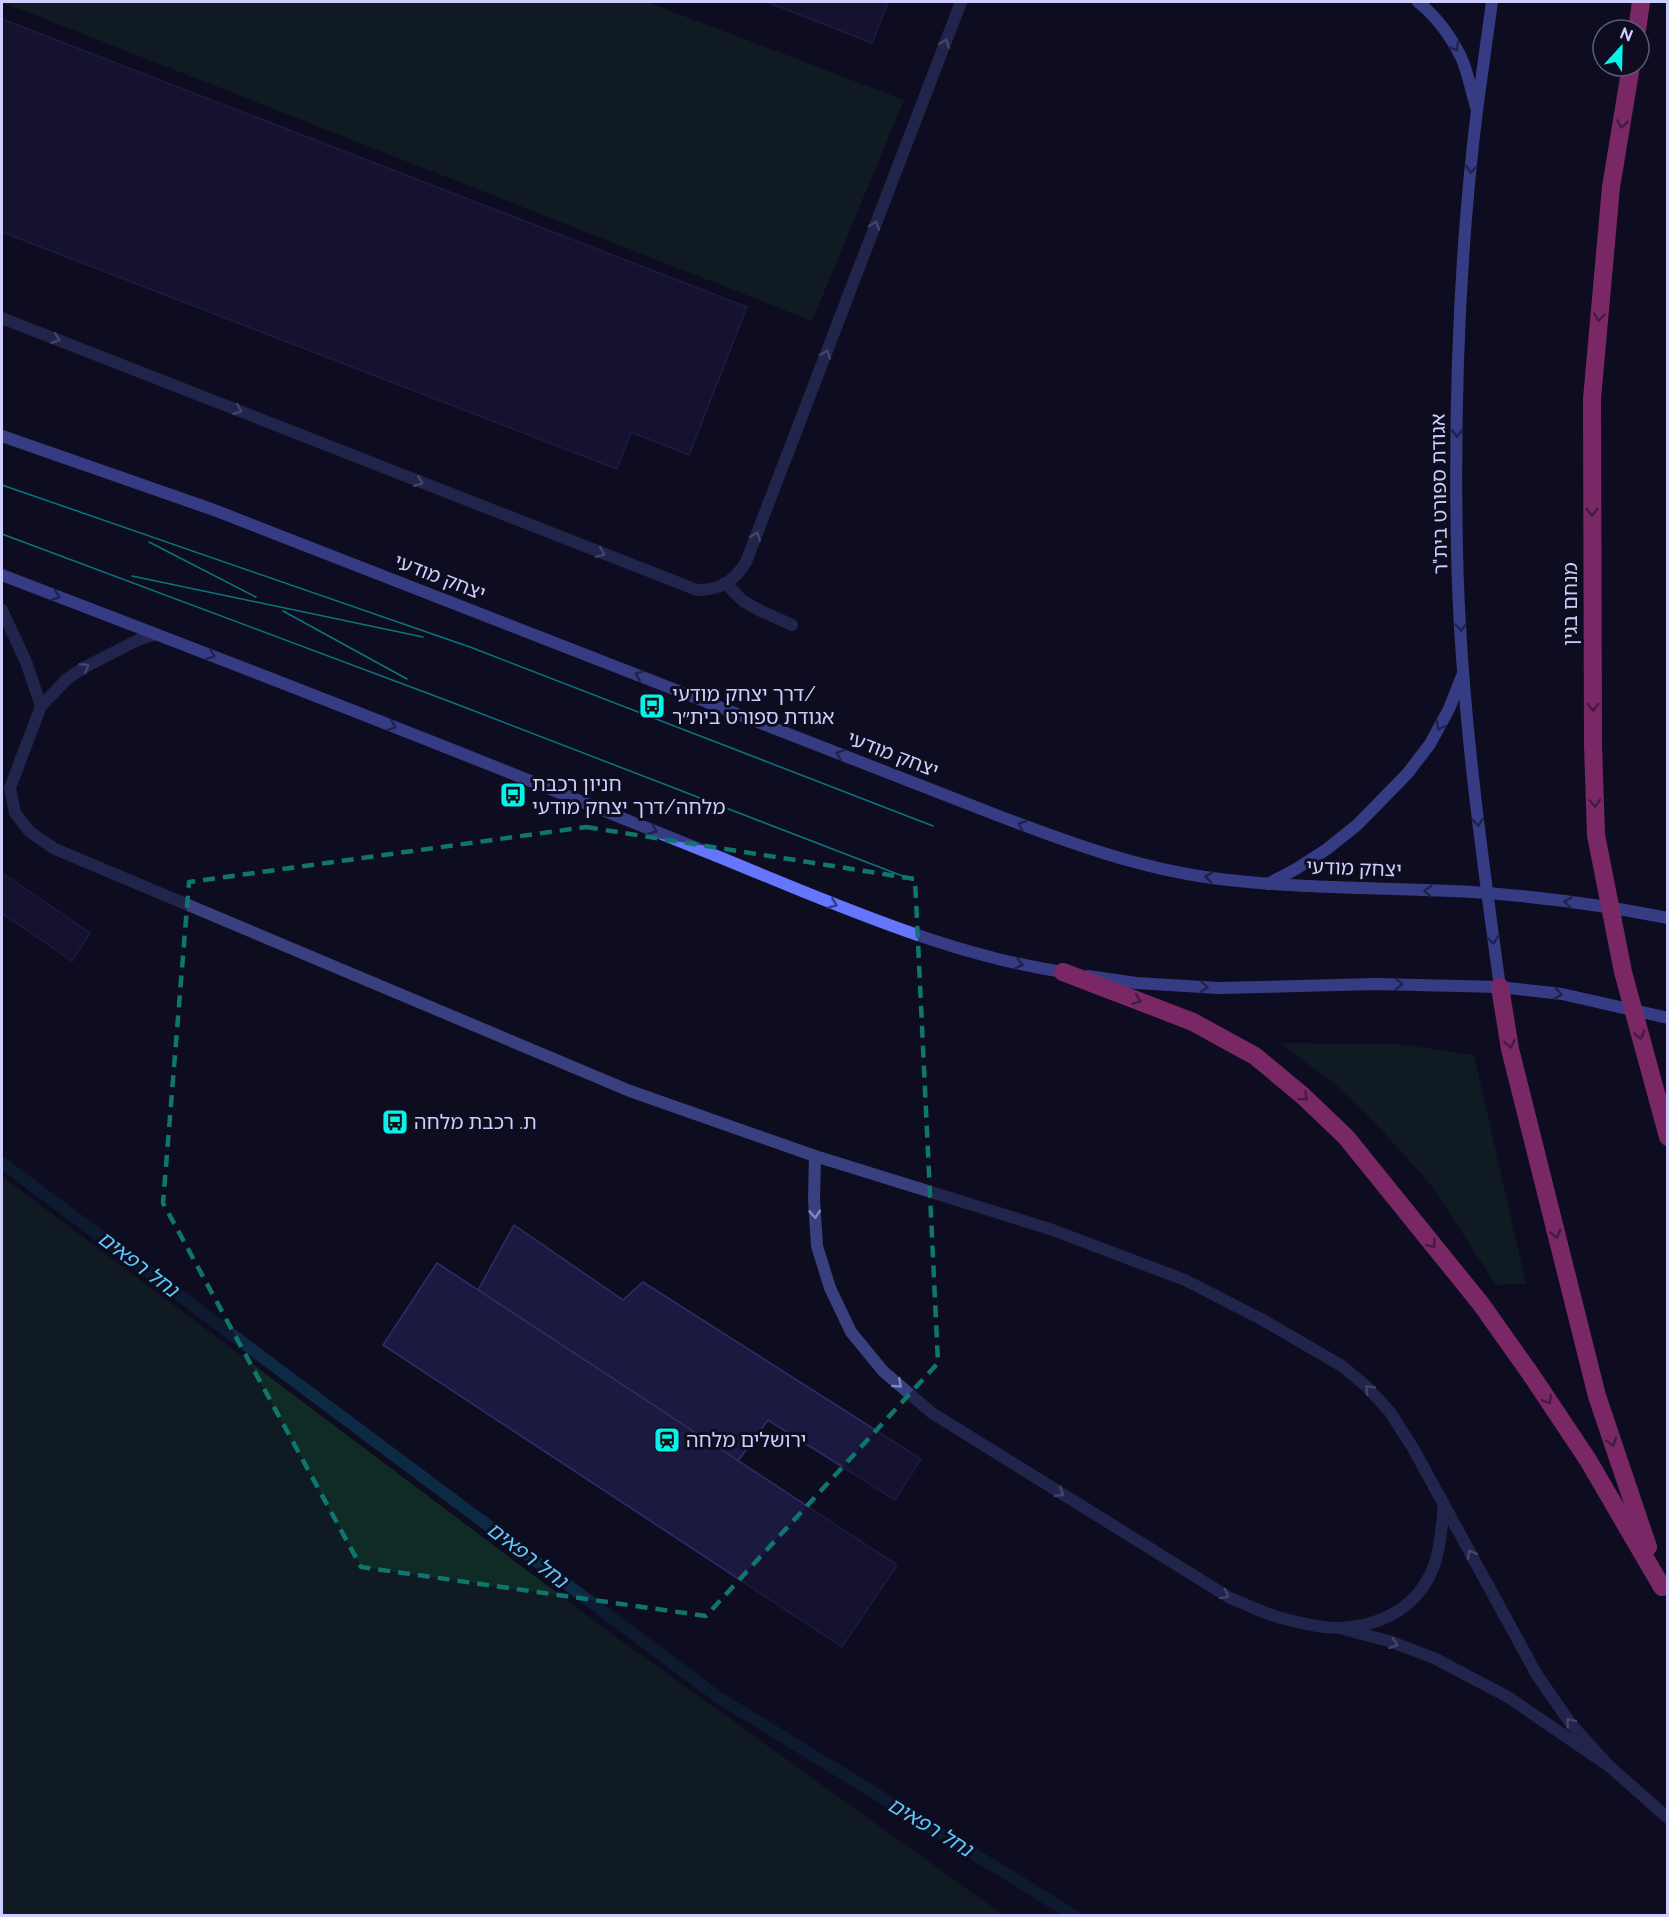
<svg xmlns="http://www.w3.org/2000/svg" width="1669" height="1917" font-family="Raleway,'Noto Sans Hebrew',sans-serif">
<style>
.green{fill:#102a26}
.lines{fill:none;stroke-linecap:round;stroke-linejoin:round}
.stream{stroke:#0d2a44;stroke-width:12}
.building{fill:#1c1941;stroke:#302c6c;stroke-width:1.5}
.lane{stroke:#39407f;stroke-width:12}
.secondary{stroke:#6576fd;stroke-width:12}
.highway{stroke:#fc4ab8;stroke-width:18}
.tram{stroke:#04f4eb;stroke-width:1.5}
.highway-bridge{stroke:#fc4ab8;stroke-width:18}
.oneway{stroke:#8387be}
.oneway2{stroke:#353c83}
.oneway3{stroke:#852c6c}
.marked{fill:none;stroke:#0f766e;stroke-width:4.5;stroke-dasharray:12 8;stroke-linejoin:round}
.labels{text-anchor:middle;stroke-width:6;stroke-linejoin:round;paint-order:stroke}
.street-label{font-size:20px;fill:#cdcefe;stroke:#0e0d20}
.poi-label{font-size:20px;fill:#cdcefe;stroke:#0e0d20;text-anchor:start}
.water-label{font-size:21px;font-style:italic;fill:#5dc8fd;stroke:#0e0d20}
</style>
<rect width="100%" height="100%" fill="#0e0d20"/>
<!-- green -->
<g class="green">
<polygon points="2,2 647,2 904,100 812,321"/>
<polygon points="1280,1043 1398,1044 1474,1055 1526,1284 1496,1285 1432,1186 1378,1126 1333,1082"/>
<polygon points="2,1176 601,1626 1003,1915 2,1915"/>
</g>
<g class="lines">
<!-- stream -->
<polyline class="stream" points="2,1163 718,1697 1075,1916"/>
</g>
<!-- building -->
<g class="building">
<polygon points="767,2 888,2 872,43"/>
<polygon points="2,19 747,307 689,455 631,432 617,469 2,232"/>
<polygon points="2,873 90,933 72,961 2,913"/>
<polygon points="514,1225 623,1300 643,1282 921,1459 895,1500 768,1420 738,1461 478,1290"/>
<polygon points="437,1263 897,1565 842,1647 383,1345"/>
</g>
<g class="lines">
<!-- lane -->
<g class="lane">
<path d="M 2,318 L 697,590 C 721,590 734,581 746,562 L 961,2"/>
<polyline points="725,583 743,601 761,611 792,625"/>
<polyline points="2,610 26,662 41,706"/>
<polyline points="156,634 138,640 85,667 67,679 41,706 10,788 15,813 30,832 55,849 630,1091 815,1156 1050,1229 1185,1280 1263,1320 1342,1366 1366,1386 1390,1412 1413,1448 1537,1675 1571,1724 1609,1766"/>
<path d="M 815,1156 L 814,1200 L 817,1246 L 830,1288 L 851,1332 L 883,1371 L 932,1413 L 1230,1598 C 1248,1605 1267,1615 1285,1619 C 1300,1623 1325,1628 1340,1628 C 1383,1626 1420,1606 1435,1563 C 1441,1544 1442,1524 1444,1504"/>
<polyline points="1343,1629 1392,1642 1436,1659 1508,1697 1609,1766 1668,1818"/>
</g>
<!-- secondary -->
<g class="secondary">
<path d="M 1418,2 C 1436,16 1451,37 1461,57 C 1468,72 1471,91 1476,107"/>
<path d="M 1492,2 C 1487,38 1482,74 1477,110 C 1459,256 1454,405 1457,551 C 1460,697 1480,842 1500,987"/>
<path d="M 2,436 L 214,510 L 999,816 C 1067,842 1138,868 1212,878 C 1303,890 1396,887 1488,893 C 1548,898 1608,906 1668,918"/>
<path d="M 2,575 C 209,654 416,734 622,818 C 680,841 739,865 797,889 C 886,925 975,960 1070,973"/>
<polyline points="1268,884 1296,869 1327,849 1357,825 1407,774 1430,744 1449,709 1462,676"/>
<polyline points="1088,976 1136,983 1219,988 1376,984 1500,987 1562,994 1668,1018"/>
</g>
<!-- highway -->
<g class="highway">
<polyline points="1637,30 1641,2"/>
<polyline points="1593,745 1592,399 1611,187 1631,66"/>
<polyline points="1063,972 1193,1022 1255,1056 1302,1095 1346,1137 1481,1304 1532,1376 1588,1460 1662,1587"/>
<polyline points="1500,987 1510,1049 1597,1396 1648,1547"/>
</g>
<!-- tram -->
<g class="tram">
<polyline points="2,485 470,647 933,826"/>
<polyline points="2,534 451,702 913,880"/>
<polyline points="149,542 256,597"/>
<polyline points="132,576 423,637"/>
<polyline points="283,611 407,679"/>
</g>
<!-- highway-bridge -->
<polyline class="highway-bridge" points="1593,745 1596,835 1623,972 1668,1137"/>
</g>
<!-- one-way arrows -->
<defs><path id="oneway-chevron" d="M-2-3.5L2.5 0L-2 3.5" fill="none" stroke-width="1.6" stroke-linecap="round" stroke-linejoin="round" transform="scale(1.5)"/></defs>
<g class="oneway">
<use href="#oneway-chevron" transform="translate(945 43) rotate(-69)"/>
<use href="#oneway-chevron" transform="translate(875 225) rotate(-69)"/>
<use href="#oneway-chevron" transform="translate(56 339) rotate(21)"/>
<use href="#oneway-chevron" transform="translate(826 354) rotate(-69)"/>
<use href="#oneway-chevron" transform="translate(238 410) rotate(21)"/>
<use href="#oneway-chevron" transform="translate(419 482) rotate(21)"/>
<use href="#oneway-chevron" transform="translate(756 536) rotate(-69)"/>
<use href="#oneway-chevron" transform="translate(601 553) rotate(21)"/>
<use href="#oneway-chevron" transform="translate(85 667) rotate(-32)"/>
<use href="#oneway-chevron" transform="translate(815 1214) rotate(86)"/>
<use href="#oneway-chevron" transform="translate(898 1384) rotate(41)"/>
<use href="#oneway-chevron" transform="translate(1369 1389) rotate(-134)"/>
<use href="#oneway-chevron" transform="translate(1060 1493) rotate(32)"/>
<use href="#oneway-chevron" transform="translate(1471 1554) rotate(-119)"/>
<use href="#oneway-chevron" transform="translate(1225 1595) rotate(29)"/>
<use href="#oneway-chevron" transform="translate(1394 1644) rotate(19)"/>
<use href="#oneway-chevron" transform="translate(1570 1722) rotate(-128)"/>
</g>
<g class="oneway2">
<use href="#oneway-chevron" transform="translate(1455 47) rotate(59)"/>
<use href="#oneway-chevron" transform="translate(1471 169) rotate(95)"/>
<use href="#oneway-chevron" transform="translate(1457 433) rotate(90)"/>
<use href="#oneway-chevron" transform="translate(56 596) rotate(21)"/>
<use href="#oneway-chevron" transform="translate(1461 627) rotate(87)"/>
<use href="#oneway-chevron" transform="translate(211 655) rotate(21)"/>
<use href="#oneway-chevron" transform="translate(639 675) rotate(-159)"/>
<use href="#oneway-chevron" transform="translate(392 726) rotate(21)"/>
<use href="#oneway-chevron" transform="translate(1440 726) rotate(119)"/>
<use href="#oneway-chevron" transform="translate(840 754) rotate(-159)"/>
<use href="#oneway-chevron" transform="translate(1478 822) rotate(84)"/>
<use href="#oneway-chevron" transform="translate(1022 825) rotate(-159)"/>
<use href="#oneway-chevron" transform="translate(653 830) rotate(22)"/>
<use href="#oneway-chevron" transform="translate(1209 877) rotate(-171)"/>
<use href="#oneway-chevron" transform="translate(1428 891) rotate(-177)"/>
<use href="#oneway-chevron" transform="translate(1568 902) rotate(-172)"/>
<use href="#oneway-chevron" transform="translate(833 904) rotate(22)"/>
<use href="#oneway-chevron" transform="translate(1493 940) rotate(82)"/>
<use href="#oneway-chevron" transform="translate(1019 964) rotate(13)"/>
<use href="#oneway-chevron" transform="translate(1399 984) rotate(1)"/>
<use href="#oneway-chevron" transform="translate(1204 987) rotate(3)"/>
<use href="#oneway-chevron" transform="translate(1558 994) rotate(9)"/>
</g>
<g class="oneway3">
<use href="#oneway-chevron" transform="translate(1622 124) rotate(99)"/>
<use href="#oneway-chevron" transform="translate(1599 317) rotate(95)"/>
<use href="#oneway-chevron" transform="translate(1592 512) rotate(90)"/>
<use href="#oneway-chevron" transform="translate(1593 707) rotate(90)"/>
<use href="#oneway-chevron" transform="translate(1595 803) rotate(88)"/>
<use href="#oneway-chevron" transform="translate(1137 1000) rotate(21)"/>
<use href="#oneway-chevron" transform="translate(1640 1035) rotate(75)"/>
<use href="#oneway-chevron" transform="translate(1510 1044) rotate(79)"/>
<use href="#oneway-chevron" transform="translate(1304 1097) rotate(42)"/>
<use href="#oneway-chevron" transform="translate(1556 1234) rotate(76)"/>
<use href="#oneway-chevron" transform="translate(1432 1244) rotate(51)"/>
<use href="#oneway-chevron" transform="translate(1548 1400) rotate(57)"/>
<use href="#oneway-chevron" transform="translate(1612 1442) rotate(72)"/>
</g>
<!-- marked area -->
<path d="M0 0H1669V1917H0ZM 586,827 L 915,879 L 938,1363 L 706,1616 L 361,1567 L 163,1203 L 189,882 Z" fill="#0e0d20" fill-opacity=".55" fill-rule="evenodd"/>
<path class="marked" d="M 586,827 L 915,879 L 938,1363 L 706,1616 L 361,1567 L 163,1203 L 189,882 Z"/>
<!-- icons -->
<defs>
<symbol id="bus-square" viewBox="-11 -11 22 22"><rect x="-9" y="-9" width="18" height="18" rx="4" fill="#04f4eb" stroke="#0e0d20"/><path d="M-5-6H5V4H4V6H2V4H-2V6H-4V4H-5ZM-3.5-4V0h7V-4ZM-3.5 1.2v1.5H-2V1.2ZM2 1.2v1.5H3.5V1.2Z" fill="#111"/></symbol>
<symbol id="station-square" viewBox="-11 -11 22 22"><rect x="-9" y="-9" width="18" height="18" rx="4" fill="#04f4eb" stroke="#0e0d20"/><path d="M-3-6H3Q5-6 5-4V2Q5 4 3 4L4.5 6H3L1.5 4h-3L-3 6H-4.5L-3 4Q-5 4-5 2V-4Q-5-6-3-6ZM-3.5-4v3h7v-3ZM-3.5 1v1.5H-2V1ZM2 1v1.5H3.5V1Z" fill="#111"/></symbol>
</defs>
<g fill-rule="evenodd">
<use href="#bus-square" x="637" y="691" width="30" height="30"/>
<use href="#bus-square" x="498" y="780" width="30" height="30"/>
<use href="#bus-square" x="380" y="1107" width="30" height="30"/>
<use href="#station-square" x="652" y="1425" width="30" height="30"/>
</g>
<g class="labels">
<!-- street labels -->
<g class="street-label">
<text transform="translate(1439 494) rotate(-91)" y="7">אגודת ספורט בית"ר</text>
<text transform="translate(440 577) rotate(21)" y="7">יצחק מודעי</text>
<text transform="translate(1570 604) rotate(-90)" y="7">מנחם בגין</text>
<text transform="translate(893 754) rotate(21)" y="7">יצחק מודעי</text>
<text transform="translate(1354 868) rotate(2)" y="7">יצחק מודעי</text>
</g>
<!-- poi labels -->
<g class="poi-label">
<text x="672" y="701">דרך יצחק מודעי/<tspan x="672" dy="23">אגודת ספורט בית״ר</tspan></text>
<text x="532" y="791">חניון רכבת<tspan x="532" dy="23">מלחה/דרך יצחק מודעי</tspan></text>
<text x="414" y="1129">ת. רכבת מלחה</text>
<text x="686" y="1447">ירושלים מלחה</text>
</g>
<!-- water labels -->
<g class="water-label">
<text transform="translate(138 1264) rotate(37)" y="7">נחל רפאים</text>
<text transform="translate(527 1555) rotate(37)" y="7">נחל רפאים</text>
<text transform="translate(930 1827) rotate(31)" y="7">נחל רפאים</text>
</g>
</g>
<!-- border -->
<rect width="1669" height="1917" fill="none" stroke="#cdcefe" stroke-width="6"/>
<!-- north arrow -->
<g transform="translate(1621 48) rotate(22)"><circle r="28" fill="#0e0d20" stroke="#5a5a79" stroke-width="1.5"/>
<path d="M0-4.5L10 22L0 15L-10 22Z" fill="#04f4eb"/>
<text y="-9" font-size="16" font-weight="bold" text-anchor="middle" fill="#cdcefe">N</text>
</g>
</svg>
